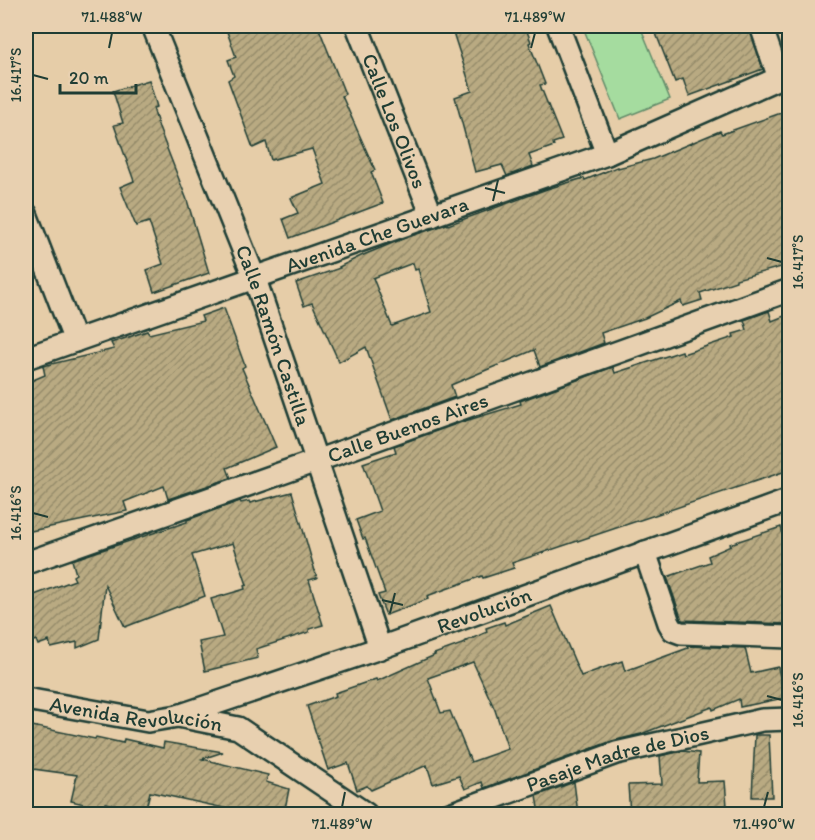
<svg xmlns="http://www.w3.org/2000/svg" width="815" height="840" font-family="Itim,sans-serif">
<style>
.green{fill:#a5dc9f;stroke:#628c6a;stroke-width:1.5}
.building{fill:url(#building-hatch);stroke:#1f3d34;stroke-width:1.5;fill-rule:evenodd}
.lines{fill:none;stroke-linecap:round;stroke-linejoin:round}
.street-casing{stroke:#1f3d34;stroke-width:26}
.street{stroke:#e8d0b0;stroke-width:21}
.ticks{fill:none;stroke:#1f3d34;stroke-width:2}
.labels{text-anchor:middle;stroke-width:6;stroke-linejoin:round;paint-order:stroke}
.street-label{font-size:21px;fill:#1f3d34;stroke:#e8d0b0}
.neatline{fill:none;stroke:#1f3d34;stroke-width:2}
.ticks-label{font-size:15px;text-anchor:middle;fill:#1f3d34}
</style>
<defs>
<pattern id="building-hatch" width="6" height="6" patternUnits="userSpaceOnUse" patternTransform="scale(1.5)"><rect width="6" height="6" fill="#b9aa82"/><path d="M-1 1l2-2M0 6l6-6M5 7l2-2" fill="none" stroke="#968c6b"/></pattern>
</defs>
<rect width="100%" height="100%" fill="#e6cda8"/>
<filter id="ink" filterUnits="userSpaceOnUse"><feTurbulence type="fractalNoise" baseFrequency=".0167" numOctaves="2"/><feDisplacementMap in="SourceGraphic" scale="12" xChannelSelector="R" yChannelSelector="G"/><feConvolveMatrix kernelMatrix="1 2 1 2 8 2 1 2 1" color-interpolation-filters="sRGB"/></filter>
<g filter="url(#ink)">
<!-- green -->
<polygon class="green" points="587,26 640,26 670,99 620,119 583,27"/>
<!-- building -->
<g class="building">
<polygon points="225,26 318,26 345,94 342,96 375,170 371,172 383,203 290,238 283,219 298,213 291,198 325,184 312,149 271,160 266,142 253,148 228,80 234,76 228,60 236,57"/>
<polygon points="451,26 525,26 531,42 529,43 545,84 540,85 562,140 553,143 554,146 529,155 533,166 507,176 502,165 475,172 455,97 472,91"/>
<polygon points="653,26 749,26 763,69 689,96 683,79 675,82"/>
<polygon points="149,80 157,107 153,108 159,128 187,200 209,273 154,292 147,270 163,264 149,222 136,226 120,187 134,181 114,125 123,123 113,91"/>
<path d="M 781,113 L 789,135 L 789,265 L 736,279 L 736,281 L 700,293 L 702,300 L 683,306 L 681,301 L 645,318 L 601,333 L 604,343 L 540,367 L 534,350 L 451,385 L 455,397 L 392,420 L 366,347 L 339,362 L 312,303 L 304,306 L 296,283 L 340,268 L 339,267 L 361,256 L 405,238 L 447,224 L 448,225 L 547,189 L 584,178 L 585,180 L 617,167 L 618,168 L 653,159 L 720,131 L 722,134 ZM 413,263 L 415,270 L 418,269 L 431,312 L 392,326 L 373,278 Z"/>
<polygon points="224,308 245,366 242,368 276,447 227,468 231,478 168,499 164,486 124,502 127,511 26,532 26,383 45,375 43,366 114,349 111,343 147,331 149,334 203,321 201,316"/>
<polygon points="769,311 772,321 789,314 789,470 512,563 514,568 483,578 482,576 427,596 428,599 386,615 378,595 385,593 365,538 363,539 356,520 380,511 363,463 396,452 394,446 462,422 521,404 520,401 613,367 615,373 682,351 683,354 734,337 733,334 747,330 744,320"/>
<polygon points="292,492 317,578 309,580 323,625 309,629 309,632 256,649 258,658 205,671 199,642 223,637 211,599 245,589 244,586 247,585 233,543 192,555 205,596 125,627 105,585 99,639 77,648 77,642 51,648 49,641 38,645 36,640 26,644 26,598 75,580 73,576 76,574 72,560 187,522 187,520 240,501 241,503 249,501 250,503"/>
<polygon points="781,527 789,556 789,624 682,620 667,577 710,562 708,556 731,546 730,544"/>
<path d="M 551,606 L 581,676 L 622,661 L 625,671 L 688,648 L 687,646 L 745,648 L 751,673 L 778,667 L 784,698 L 740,707 L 739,699 L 713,710 L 712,707 L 641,734 L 612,741 L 484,788 L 482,782 L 465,789 L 459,776 L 433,784 L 427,765 L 371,790 L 367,786 L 357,790 L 348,763 L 328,770 L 307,706 L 336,696 L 335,693 L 376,679 L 377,681 L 435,655 L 434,654 L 465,643 L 464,642 L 487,632 L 486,628 L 504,622 L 505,625 ZM 473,662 L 495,710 L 508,749 L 471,762 L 450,711 L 441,713 L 428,678 Z"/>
<polygon points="32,726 95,739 96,737 123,743 124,739 163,748 164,742 223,752 202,759 268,775 266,782 289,789 284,814 237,814 238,811 150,792 145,812 106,803 105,809 71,801 77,775 26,768 26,742 29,742"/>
<polygon points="755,735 769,735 772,797 752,797"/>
<polygon points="683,751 699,753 697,782 725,781 727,806 695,808 695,811 683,810 684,814 630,814 628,785 662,784 660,756"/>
<polygon points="574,782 578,814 539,814 536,796"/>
</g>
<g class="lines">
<defs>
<g id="street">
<path id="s1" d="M 153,26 L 255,279 L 380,648"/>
<path id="s2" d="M 357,26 L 432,216"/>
<polyline points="558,26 607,154"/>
<polyline points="761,26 779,78"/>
<polyline points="26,214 75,341"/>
<path id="s3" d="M 26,358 L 607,154 L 790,73"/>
<polyline points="645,552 669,623 673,630 681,633 790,637"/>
<path id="s4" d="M 26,563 L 316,461 L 790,290"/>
<path id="s5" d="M 26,699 L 148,721 L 178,716 L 238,728 L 366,814"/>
<path id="s6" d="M 178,716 L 380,648 L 790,500"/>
<path id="s7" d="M 450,814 L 616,753 L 762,720 L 790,719"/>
</g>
</defs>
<!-- street casing -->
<use href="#street" class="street-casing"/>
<!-- street -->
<use href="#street" class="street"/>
</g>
</g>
<!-- ticks -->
<path class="ticks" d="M 109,48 L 112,33M 531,48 L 535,33M 33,75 L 48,79M 485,188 L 505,193M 493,201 L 498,180M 767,258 L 782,262M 33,513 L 48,517M 382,600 L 403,605M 390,613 L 395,593M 767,696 L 782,700M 342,807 L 345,792M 764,807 L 768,792"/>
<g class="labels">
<!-- street labels -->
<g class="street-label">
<text dy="7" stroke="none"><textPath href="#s2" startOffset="102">Calle Los Olivos</textPath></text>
<text dy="7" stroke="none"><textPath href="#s3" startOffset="372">Avenida Che Guevara</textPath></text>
<text dy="7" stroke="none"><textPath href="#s1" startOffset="332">Calle Ramón Castilla</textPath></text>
<text dy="7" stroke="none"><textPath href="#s4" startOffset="405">Calle Buenos Aires</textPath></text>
<text dy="7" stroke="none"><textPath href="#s6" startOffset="324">Revolución</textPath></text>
<text dy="7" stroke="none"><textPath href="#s5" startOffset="112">Avenida Revolución</textPath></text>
<text dy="7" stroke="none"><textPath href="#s7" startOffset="177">Pasaje Madre de Dios</textPath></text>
</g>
</g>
<!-- margin -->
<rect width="815" height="840" fill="none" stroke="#e8d0b0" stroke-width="66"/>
<!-- scale -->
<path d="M60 84v9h76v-9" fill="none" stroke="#1f3d34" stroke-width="3"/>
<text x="69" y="84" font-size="18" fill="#1f3d34" stroke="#e8d0b0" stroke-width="4.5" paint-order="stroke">20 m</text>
<rect x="33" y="33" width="749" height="774" class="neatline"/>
<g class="ticks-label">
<text x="112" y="22">71.488°W</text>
<text x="535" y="22">71.489°W</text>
<text transform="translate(16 75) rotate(-90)" y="5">16.417°S</text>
<text transform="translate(798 262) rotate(-90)" y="5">16.417°S</text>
<text transform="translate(16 513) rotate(-90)" y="5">16.416°S</text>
<text transform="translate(798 700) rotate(-90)" y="5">16.416°S</text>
<text x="342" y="829">71.489°W</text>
<text x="764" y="829">71.490°W</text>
</g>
</svg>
